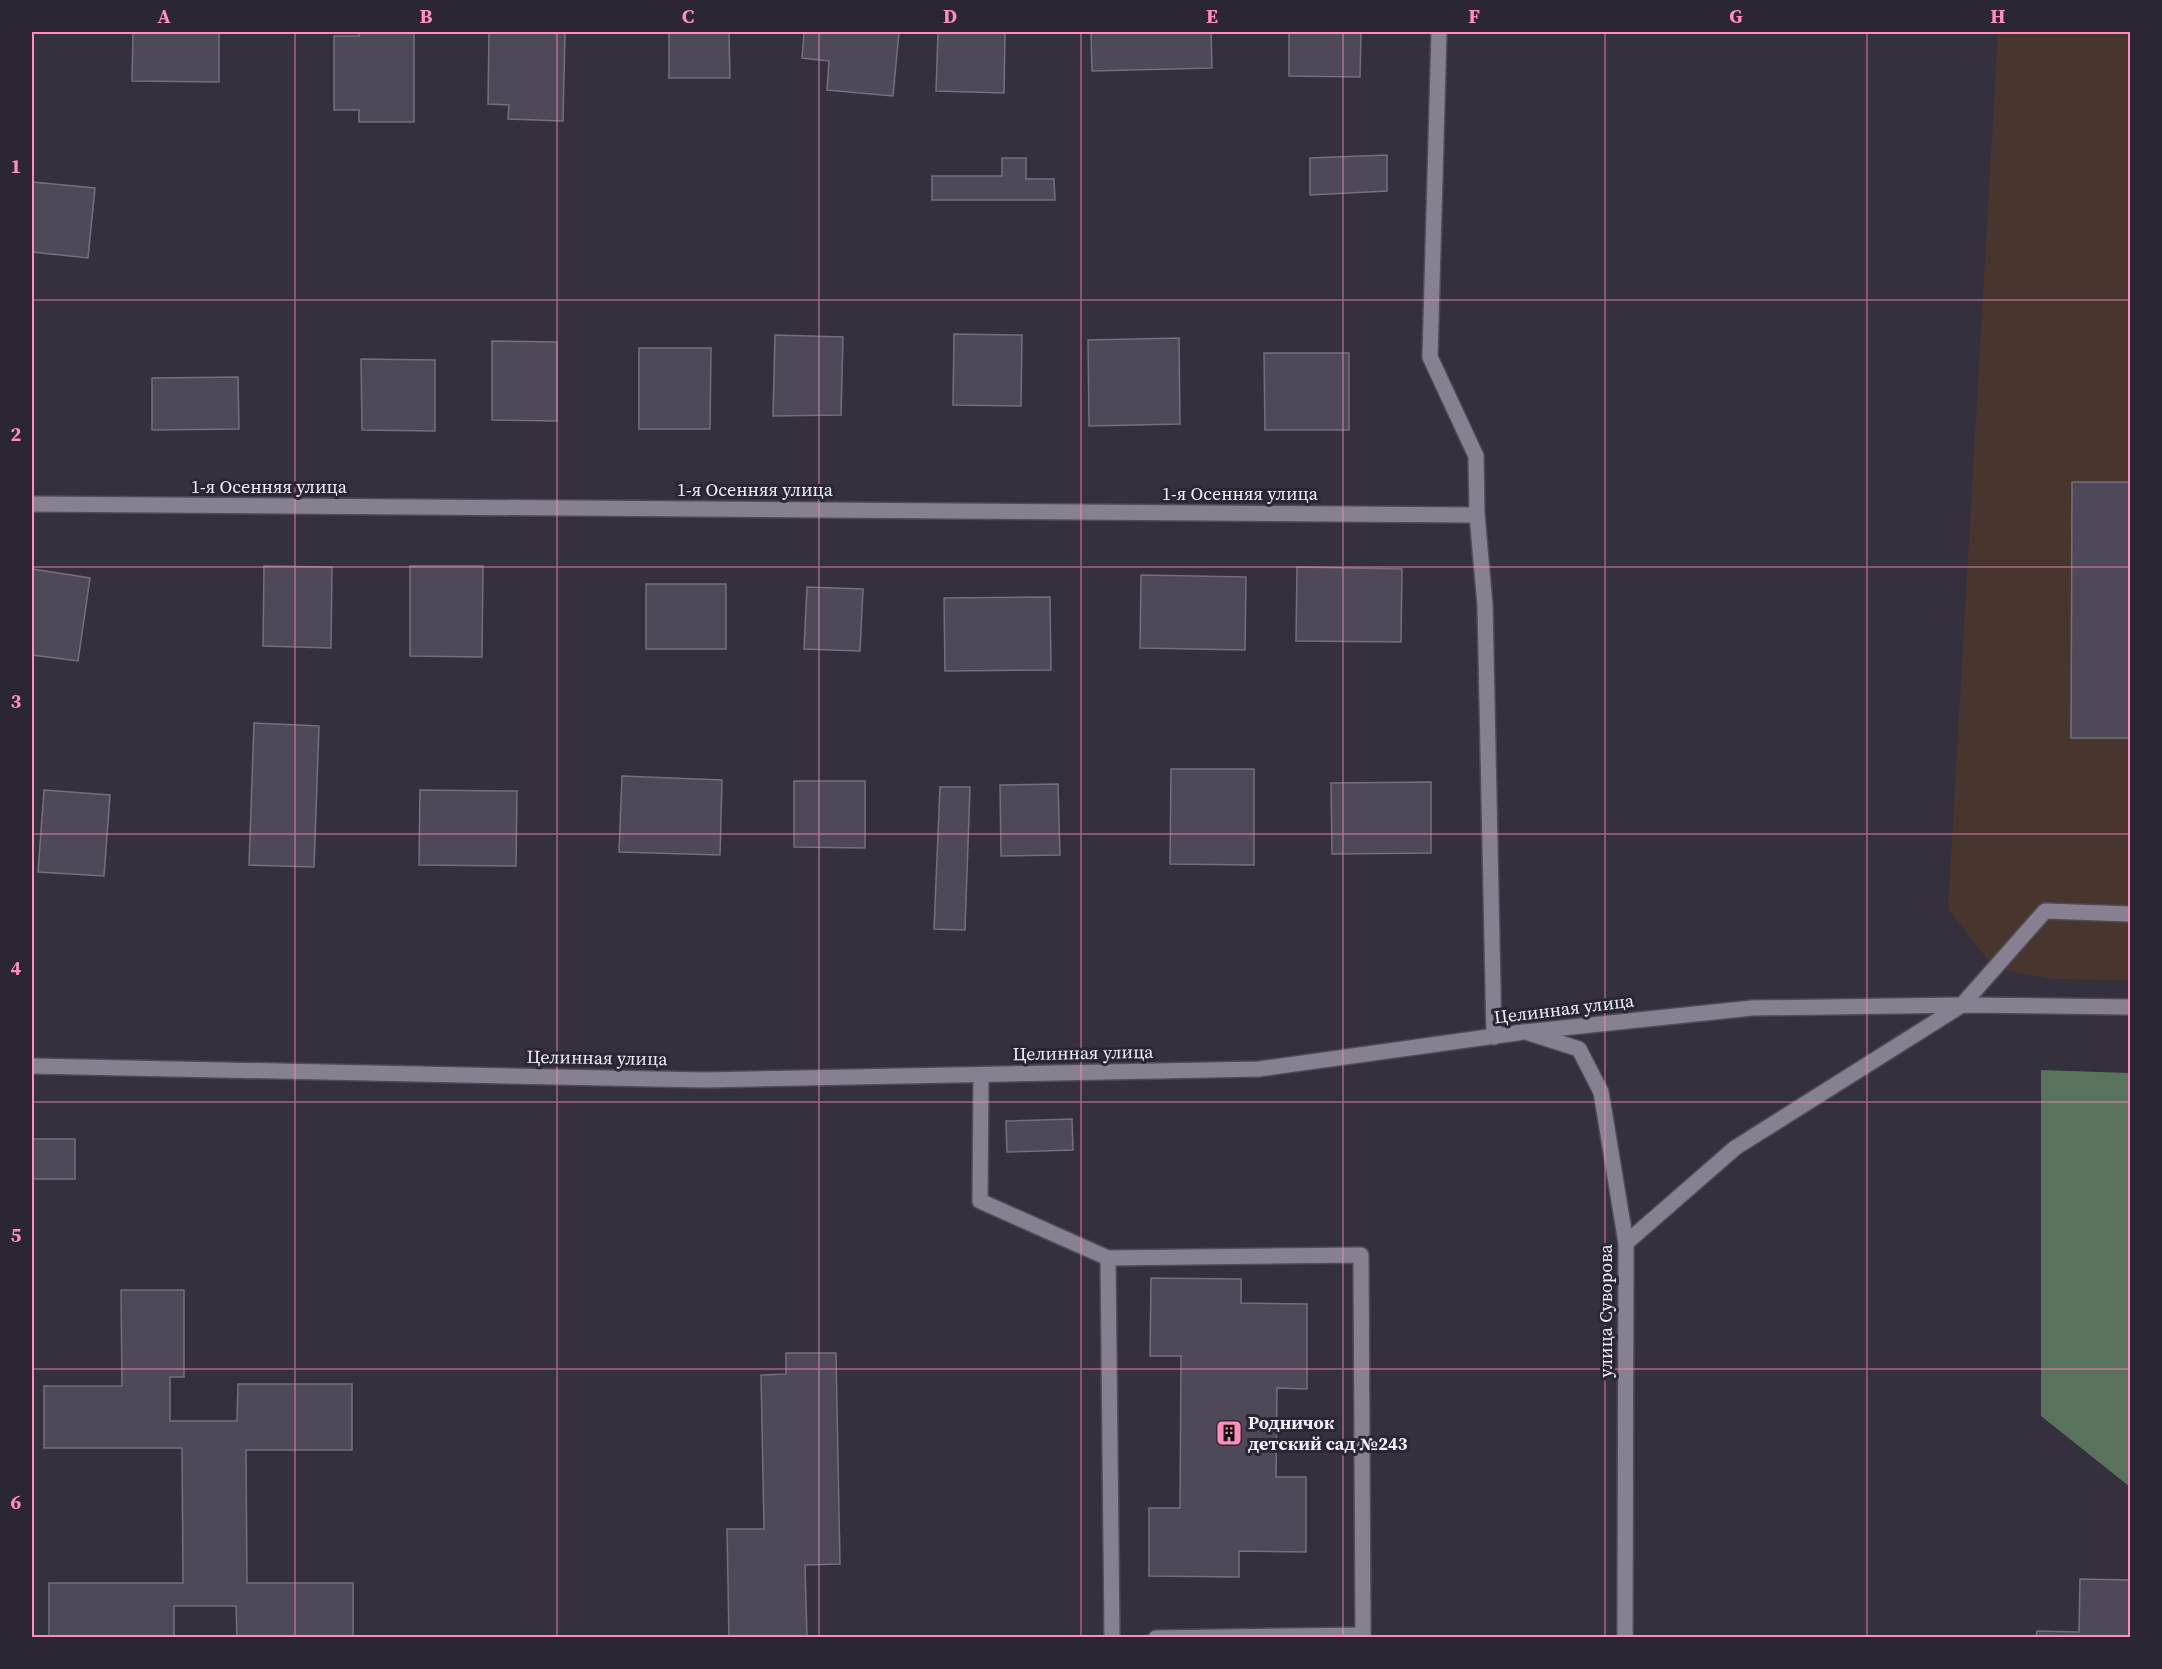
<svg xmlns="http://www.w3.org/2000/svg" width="2162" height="1669" font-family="'Source Serif 4',serif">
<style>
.medical{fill:#48352e}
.forest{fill:#58725b}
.building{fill:#4e4959;stroke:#746e7e;stroke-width:1.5}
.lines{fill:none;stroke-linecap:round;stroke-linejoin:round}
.lane-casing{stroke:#4f4c58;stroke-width:18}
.street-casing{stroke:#4f4c58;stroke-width:18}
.lane{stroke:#868091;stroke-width:15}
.street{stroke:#868091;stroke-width:15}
.grid{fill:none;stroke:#ff8ebb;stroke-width:1.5;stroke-opacity:0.55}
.labels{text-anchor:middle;stroke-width:6;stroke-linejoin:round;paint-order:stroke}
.street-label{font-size:18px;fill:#f2eff9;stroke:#2b2634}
.poi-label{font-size:18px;font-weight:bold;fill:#f2eff9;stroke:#2b2634;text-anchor:start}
.neatline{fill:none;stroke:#ff8ebb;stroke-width:2}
.grid-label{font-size:20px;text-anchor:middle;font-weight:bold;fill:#ff8ebb}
</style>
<rect width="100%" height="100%" fill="#35303e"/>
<!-- medical -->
<polygon class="medical" points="1998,32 2130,32 2130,980 2053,979 1994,968 1948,909"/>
<!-- forest -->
<polygon class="forest" points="2041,1070 2130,1073 2130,1487 2041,1416"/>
<!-- building -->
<g class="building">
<polygon points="133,32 219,32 219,82 132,81"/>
<polygon points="359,32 414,32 414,122 359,122 359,110 334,110 334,36 359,36"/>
<polygon points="512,32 565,32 563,121 508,119 509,105 488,104 489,33 512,33"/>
<polygon points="669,32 729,32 730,78 669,78"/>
<polygon points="804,32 899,32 893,96 827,90 829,61 802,58"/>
<polygon points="938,32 1005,32 1004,93 936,91"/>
<polygon points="1091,32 1211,32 1212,68 1092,71"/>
<polygon points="1289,32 1361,32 1360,77 1289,76"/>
<polygon points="1387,155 1387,191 1310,195 1310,158"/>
<polygon points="1002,158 1026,158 1026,179 1054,179 1055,200 932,200 932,176 1002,176"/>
<polygon points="32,182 95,188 88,258 32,252"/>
<polygon points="954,334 1022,335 1021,406 953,405"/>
<polygon points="775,335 843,337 841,415 773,416"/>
<polygon points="1179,338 1180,424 1089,426 1088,340"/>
<polygon points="492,341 557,342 557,421 492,420"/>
<polygon points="639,348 711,348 710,429 639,429"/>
<polygon points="1264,353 1349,353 1349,430 1265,430"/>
<polygon points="361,359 435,360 435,431 362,430"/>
<polygon points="238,377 239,429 152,430 152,378"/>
<polygon points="2072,482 2130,482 2130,738 2071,738"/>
<polygon points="264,566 332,567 331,648 263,646"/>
<polygon points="410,566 483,566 482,657 410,656"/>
<polygon points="1297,567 1402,569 1401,642 1296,641"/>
<polygon points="32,569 90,578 78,661 32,655"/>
<polygon points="1141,575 1246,577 1245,650 1140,648"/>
<rect x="646" y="584" width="80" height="65"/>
<polygon points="807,587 863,589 860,651 804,649"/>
<polygon points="1050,597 1051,670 945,671 944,598"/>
<polygon points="254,723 319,726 314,867 249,865"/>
<polygon points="1171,769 1254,769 1254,865 1170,864"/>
<polygon points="622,776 722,780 720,855 619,852"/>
<polygon points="794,781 865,781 865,848 794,847"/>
<polygon points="1431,782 1431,853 1332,854 1331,783"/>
<polygon points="1058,784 1060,855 1001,856 1000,785"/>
<polygon points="940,787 970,787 965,930 934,929"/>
<polygon points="44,790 110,795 104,876 38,872"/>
<polygon points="420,790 517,791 516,866 419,865"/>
<polygon points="1072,1119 1073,1150 1007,1152 1006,1121"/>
<rect x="32" y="1139" width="43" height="40"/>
<polygon points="1151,1278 1241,1279 1241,1303 1307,1304 1307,1389 1277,1388 1276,1477 1306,1477 1306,1552 1239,1551 1239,1577 1149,1576 1149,1508 1180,1508 1181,1356 1150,1356"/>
<polygon points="121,1290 184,1290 184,1377 170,1377 170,1421 237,1421 238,1384 352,1384 352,1450 246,1450 247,1583 353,1583 353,1638 237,1638 236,1606 174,1606 174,1638 49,1638 49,1583 183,1583 182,1448 44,1448 44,1386 122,1386"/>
<polygon points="786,1353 836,1353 840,1564 805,1565 807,1638 729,1638 727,1529 764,1529 761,1375 786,1374"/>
<polygon points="2080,1579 2130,1580 2130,1638 2036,1638 2037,1631 2079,1632"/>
</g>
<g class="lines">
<defs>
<g id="lane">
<polyline points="981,1075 980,1201 1108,1258 1361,1255 1363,1635 1156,1638"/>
<polyline points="1626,1243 1735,1148 1962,1005 2045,911 2130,914"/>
<polyline points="1108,1258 1112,1638"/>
</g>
<g id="street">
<polyline points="1439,32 1430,357 1476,456 1477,515 1485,605 1494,1037"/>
<polyline points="32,504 1477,515"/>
<polyline points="1529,1033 1579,1049 1601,1092 1626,1243 1625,1638"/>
<polyline points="32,1066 705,1080 1259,1069 1524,1032 1752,1008 1962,1005 2130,1007"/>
</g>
</defs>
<!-- lane casing -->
<use href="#lane" class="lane-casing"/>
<!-- street casing -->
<use href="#street" class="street-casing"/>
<!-- lane -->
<use href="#lane" class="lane"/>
<!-- street -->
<use href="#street" class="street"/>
</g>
<!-- grid -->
<path class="grid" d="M 295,32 L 295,1638M 557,32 L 557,1638M 819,32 L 819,1638M 1081,32 L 1081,1638M 1343,32 L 1343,1638M 1605,32 L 1605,1638M 1867,32 L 1867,1638M 32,300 L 2130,300M 32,567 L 2130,567M 32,834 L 2130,834M 32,1102 L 2130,1102M 32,1369 L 2130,1369"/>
<!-- icons -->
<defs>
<symbol id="building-square" viewBox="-11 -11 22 22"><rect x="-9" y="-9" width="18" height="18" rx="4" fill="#ff8ebb" stroke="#2b2634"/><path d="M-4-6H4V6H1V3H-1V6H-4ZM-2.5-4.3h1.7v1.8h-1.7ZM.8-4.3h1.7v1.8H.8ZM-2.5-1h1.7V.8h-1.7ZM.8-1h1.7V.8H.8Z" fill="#111"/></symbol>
</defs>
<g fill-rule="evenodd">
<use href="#building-square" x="1214" y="1418" width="30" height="30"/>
</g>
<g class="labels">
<!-- street labels -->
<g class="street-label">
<text x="269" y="493">1-я Осенняя улица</text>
<text x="755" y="496">1-я Осенняя улица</text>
<text x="1240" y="500">1-я Осенняя улица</text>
<text transform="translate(1564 1009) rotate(-7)" y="6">Целинная улица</text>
<text transform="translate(1083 1053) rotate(-1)" y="6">Целинная улица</text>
<text transform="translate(597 1058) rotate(1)" y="6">Целинная улица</text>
<text transform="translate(1606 1311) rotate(-90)" y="6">улица Суворова</text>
</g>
<!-- poi labels -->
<g class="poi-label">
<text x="1248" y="1429">Родничок<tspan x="1248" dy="21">детский сад №243</tspan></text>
</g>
</g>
<!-- border -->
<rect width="2162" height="1669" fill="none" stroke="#2b2634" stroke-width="66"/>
<rect x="33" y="33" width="2096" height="1603" class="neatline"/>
<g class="grid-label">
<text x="164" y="23">A</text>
<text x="426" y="23">B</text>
<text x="688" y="23">C</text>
<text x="950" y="23">D</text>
<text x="1212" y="23">E</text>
<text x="1474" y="23">F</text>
<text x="1736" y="23">G</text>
<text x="1998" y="23">H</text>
<text x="16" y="173">1</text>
<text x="16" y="441">2</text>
<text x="16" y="708">3</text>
<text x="16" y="975">4</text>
<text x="16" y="1242">5</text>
<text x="16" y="1509">6</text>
</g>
</svg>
